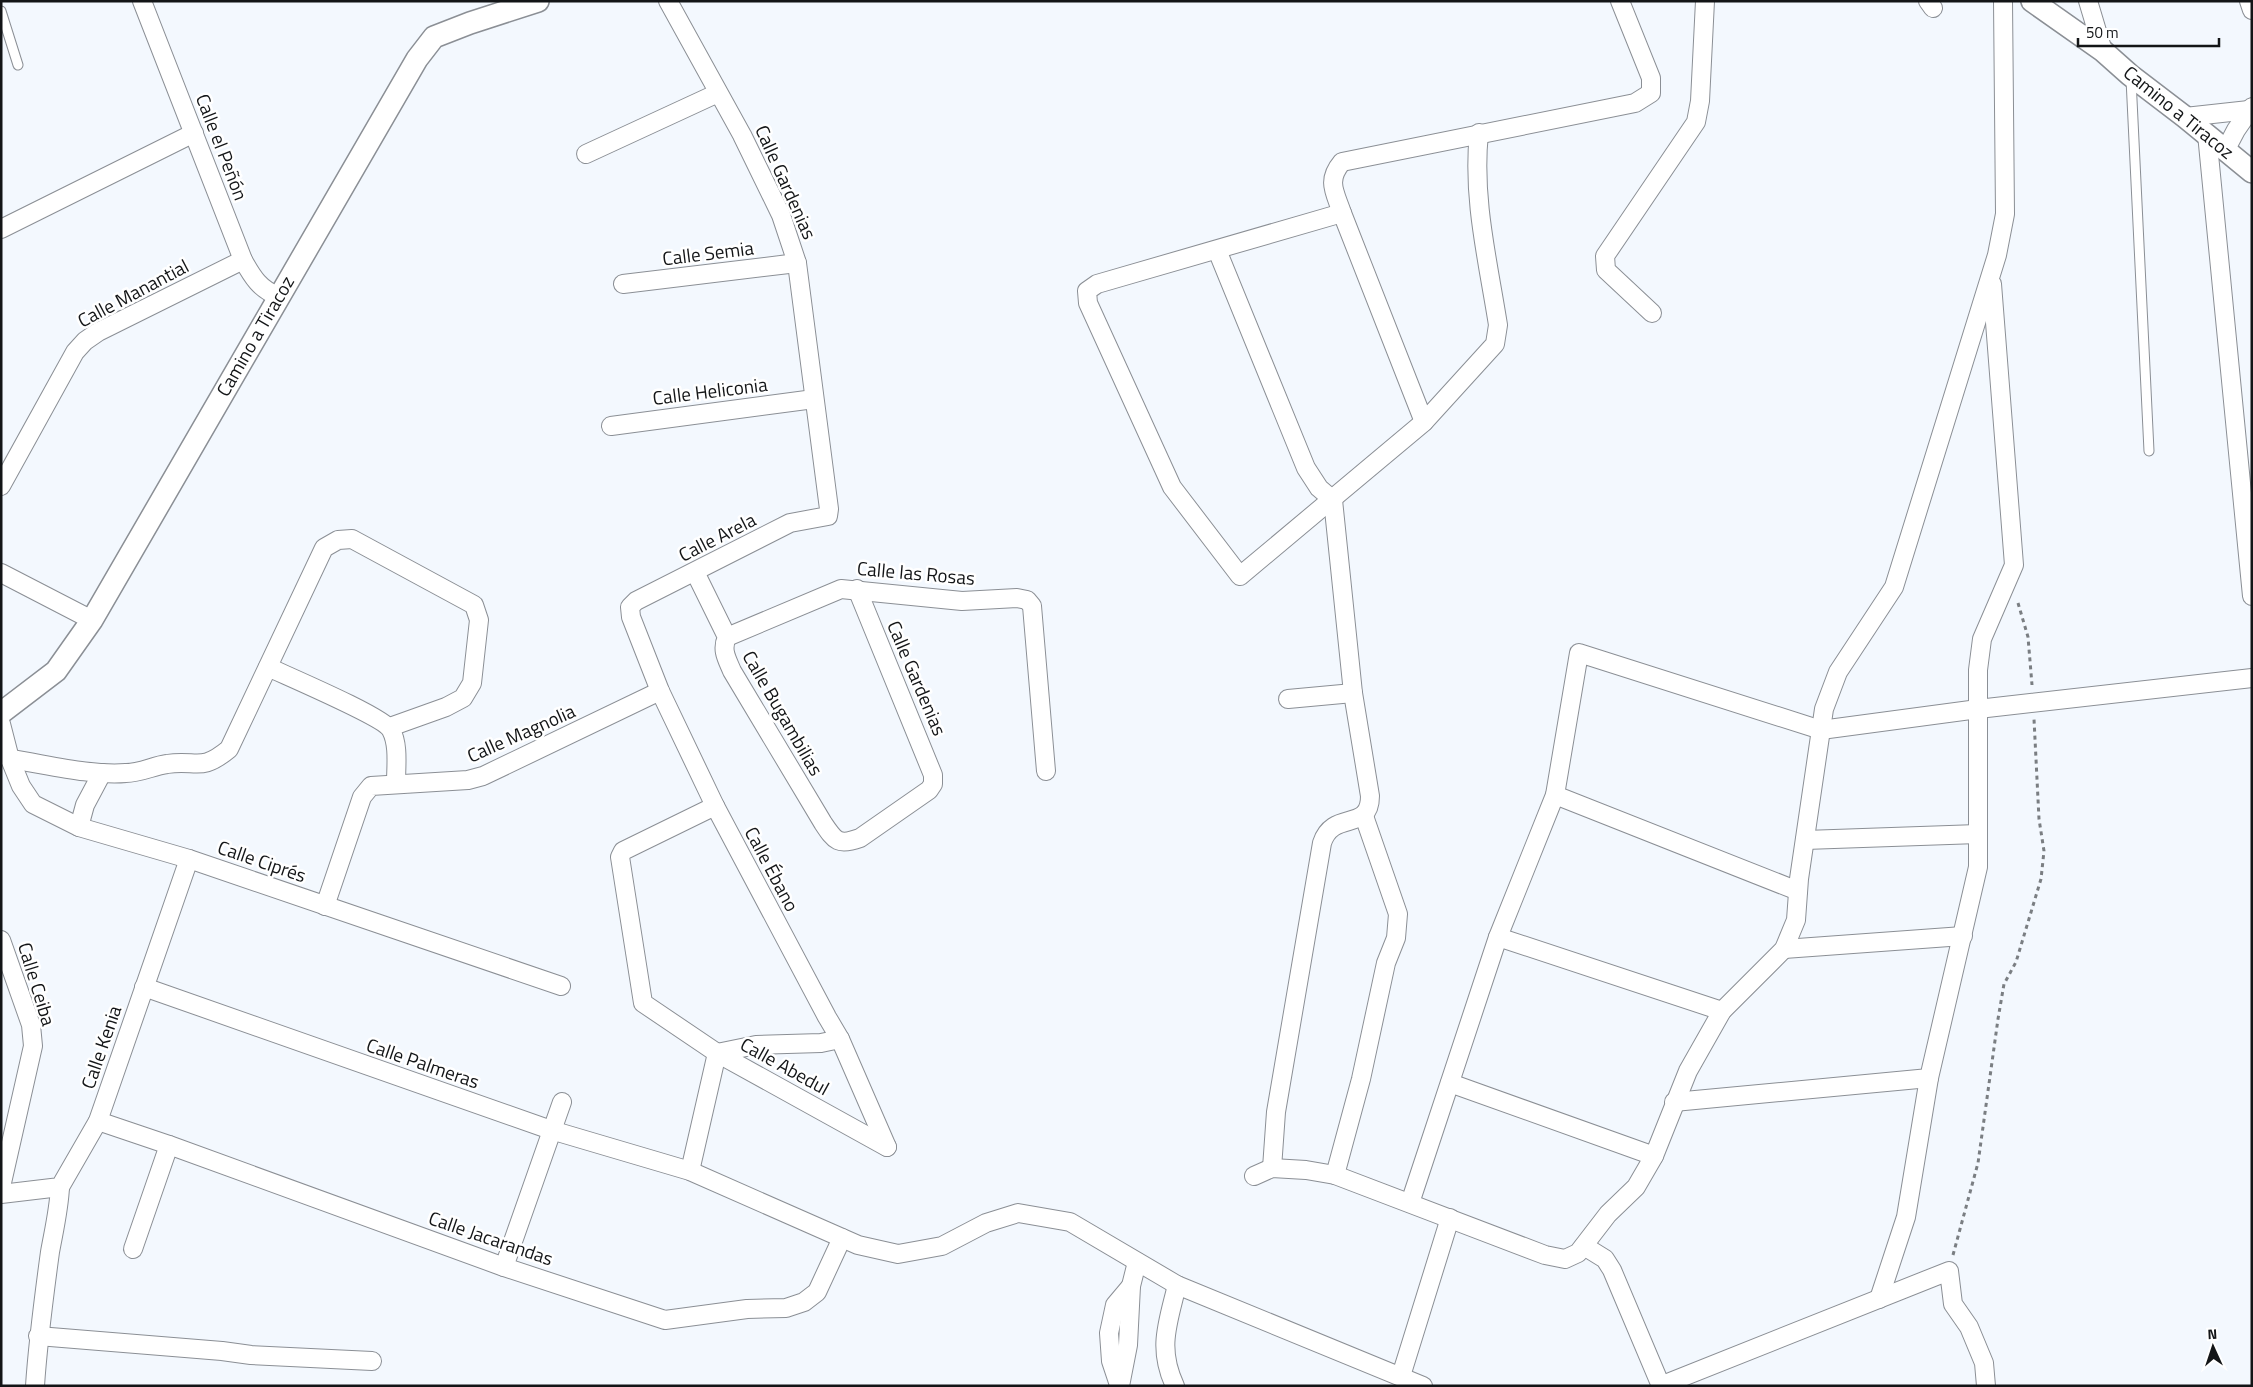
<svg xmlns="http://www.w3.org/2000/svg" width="2253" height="1387" font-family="'Titillium Web',sans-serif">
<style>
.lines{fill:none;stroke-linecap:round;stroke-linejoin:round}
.service-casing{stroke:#8b8f95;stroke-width:11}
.minor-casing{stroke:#8b8f95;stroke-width:20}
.tertiary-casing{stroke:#8b8f95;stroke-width:24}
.path{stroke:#7a7e82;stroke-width:3;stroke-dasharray:4 4;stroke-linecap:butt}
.service{stroke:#fff;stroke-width:9}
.minor{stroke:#fff;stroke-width:18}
.tertiary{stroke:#fff;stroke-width:21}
.labels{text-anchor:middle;stroke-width:5;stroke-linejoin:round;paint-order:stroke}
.street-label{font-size:19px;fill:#131517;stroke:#fff}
</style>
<rect width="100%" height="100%" fill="#f3f8fe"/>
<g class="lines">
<defs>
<g id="service">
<polyline points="1,11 18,65"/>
<polyline points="2131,79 2149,451"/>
</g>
<g id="minor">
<path d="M 142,1 L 243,260 C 253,278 260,289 278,296"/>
<polyline points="668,1 742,135 781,215 797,263 829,509 828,516 790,523 636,601 630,607 631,617 660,691 715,806 827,1017 840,1039 887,1147"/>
<polyline points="1928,1 1933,8"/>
<polyline points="2088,1 2103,51"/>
<polyline points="2249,1 2252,10"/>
<polyline points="2185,117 2249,110"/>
<polyline points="2207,134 2252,596"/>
<polyline points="2226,149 2236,130 2252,107"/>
<polyline points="586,154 718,93"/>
<path d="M 1342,213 L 1097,284 L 1087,291 L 1088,303 L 1172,487 L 1240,576 L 1424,422 L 1495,344 L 1498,325 C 1488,261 1472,198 1479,133"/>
<polyline points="1,229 194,133"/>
<path d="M 1217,250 L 1306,468 L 1319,488 L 1333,500 L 1353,693 L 1370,796 C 1370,833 1333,809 1322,843 L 1276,1112 L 1272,1168"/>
<polyline points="623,284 797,263"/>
<polyline points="1652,313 1606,270 1605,256 1696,122 1700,101 1705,1"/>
<path d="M 1424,422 L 1342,213 C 1335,192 1326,181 1342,162 L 1635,103 L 1651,93 L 1651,78 L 1620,1"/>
<polyline points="611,426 814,399"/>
<polyline points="1,486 75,352 85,341 98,332 243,260"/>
<path d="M 695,572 L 727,637 C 721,650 727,659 732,671 L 823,823 C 835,841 838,846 860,838 L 929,790 L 933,784 L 933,775 L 857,589"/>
<polyline points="1,573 92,620"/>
<polyline points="727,637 841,589 962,601 1017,598 1027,600 1032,606 1046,771"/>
<path d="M 268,667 C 287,676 384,717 391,730 C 399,745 396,766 396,783"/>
<polyline points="1288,699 1353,693"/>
<polyline points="1,724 10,759 21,786 33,804 79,827 189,859 561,986"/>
<path d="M 10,759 C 45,764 91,776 126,773 C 140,773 153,766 167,764 C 197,759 200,773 229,749 L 324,548 L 338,540 L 352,539 L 474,605 L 479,620 L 472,683 L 463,698 L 446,707 L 390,727"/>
<polyline points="1555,795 1798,891"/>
<polyline points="715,806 623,851 620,857 643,1003 717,1053 887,1147"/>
<polyline points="79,827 85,805 102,773"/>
<polyline points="1805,840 1978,834"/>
<polyline points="325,906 362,797 371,786 468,780 483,776 660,691"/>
<polyline points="1498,937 1722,1011"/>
<polyline points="1,940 31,1025 33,1046 1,1187"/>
<polyline points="1784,949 1963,936"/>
<polyline points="144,987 551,1130 690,1171 858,1245 898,1254 942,1246 986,1223 1018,1213 1070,1222 1177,1285 1423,1386"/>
<polyline points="717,1053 756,1045 821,1043 840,1039"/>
<polyline points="1450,1083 1654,1156"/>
<polyline points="1674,1102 1929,1078 1978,867 1978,670 1982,639 2014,565 1992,284"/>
<polyline points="98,1121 169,1145 504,1267 665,1320 747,1309 786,1308 804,1302 817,1292 842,1238"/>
<polyline points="690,1171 717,1053"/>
<polyline points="1335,1175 1361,1079 1386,963 1396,938 1398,914 1364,816"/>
<polyline points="1254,1176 1272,1168 1306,1170 1335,1175 1545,1255 1565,1259 1578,1253 1608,1214 1636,1187 1654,1156 1688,1071 1722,1011 1784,949 1796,920 1799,879 1824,709 1838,672 1894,587 1997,255 2005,214 2003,1"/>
<polyline points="1,1194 60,1187 98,1121 189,859"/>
<polyline points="1410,1203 1498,937 1555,795 1579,653 1821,730 1978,709 2252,678"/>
<polyline points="1584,1246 1605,1259 1612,1270 1661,1386"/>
<polyline points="133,1249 169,1145"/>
<polyline points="504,1267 562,1102"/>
<polyline points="1879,1299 1906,1217 1929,1078"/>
<polyline points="38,1336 222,1351 251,1355 372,1361"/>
<polyline points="1401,1376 1450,1218"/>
<polyline points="1119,1385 1111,1361 1109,1333 1115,1305 1131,1286"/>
<path d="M 35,1386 C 38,1340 44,1296 50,1252 C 54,1230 59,1209 60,1187"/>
<polyline points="1120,1386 1128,1345 1131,1286 1137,1262"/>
<path d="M 1175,1386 C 1157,1348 1168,1323 1177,1285"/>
<polyline points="1660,1386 1949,1271 1953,1304 1969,1327 1984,1363 1986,1386"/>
</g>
<g id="tertiary">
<polyline points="2032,1 2103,51 2130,75 2185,117 2252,172"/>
<polyline points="1,713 56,671 92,620 417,59 434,37 470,23 538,1"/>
</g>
</defs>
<!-- service casing -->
<use href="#service" class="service-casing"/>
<!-- minor casing -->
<use href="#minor" class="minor-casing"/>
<!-- tertiary casing -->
<use href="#tertiary" class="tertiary-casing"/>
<!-- path -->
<g class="path">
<polyline points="2018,603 2028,637 2032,685"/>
<polyline points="1953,1255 1978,1163 1998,1019 2004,984 2016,962 2041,879 2044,851 2039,819 2034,719"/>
</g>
<!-- service -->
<use href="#service" class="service"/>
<!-- minor -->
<use href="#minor" class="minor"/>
<!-- tertiary -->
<use href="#tertiary" class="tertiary"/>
</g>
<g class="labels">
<!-- street labels -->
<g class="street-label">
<text transform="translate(2179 112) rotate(39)" y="7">Camino a Tiracoz</text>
<text transform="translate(222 147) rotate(69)" y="7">Calle el Peñón</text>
<text transform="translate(786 182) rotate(66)" y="7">Calle Gardenias</text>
<text transform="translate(708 253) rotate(-7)" y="7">Calle Semia</text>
<text transform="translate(133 293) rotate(-28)" y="7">Calle Manantial</text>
<text transform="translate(255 336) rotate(-60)" y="7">Camino a Tiracoz</text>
<text transform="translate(710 391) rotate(-7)" y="7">Calle Heliconia</text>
<text transform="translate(717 537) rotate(-27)" y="7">Calle Arela</text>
<text transform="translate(916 573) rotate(5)" y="7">Calle las Rosas</text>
<text transform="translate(917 678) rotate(67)" y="7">Calle Gardenias</text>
<text transform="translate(783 713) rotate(60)" y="7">Calle Bugambilias</text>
<text transform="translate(521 733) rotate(-24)" y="7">Calle Magnolia</text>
<text transform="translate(262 861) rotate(19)" y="7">Calle Ciprés</text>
<text transform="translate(772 869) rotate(62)" y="7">Calle Ébano</text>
<text transform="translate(37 984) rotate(73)" y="7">Calle Ceiba</text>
<text transform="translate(101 1047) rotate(-71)" y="7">Calle Kenia</text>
<text transform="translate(423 1063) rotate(19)" y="7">Calle Palmeras</text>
<text transform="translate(785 1066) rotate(29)" y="7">Calle Abedul</text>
<text transform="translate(491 1238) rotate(19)" y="7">Calle Jacarandas</text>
</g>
</g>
<!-- border -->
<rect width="2253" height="1387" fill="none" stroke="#131517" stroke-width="5"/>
<!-- north arrow -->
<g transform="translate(2213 1347) rotate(357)" stroke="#ffffff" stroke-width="4" paint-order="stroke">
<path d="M0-4L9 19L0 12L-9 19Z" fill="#131517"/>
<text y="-8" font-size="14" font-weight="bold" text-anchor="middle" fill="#131517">N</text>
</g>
<!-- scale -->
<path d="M2078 38v8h141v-8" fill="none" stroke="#131517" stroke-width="2.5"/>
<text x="2086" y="38" font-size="15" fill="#131517" stroke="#ffffff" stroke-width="4" paint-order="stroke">50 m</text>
</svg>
